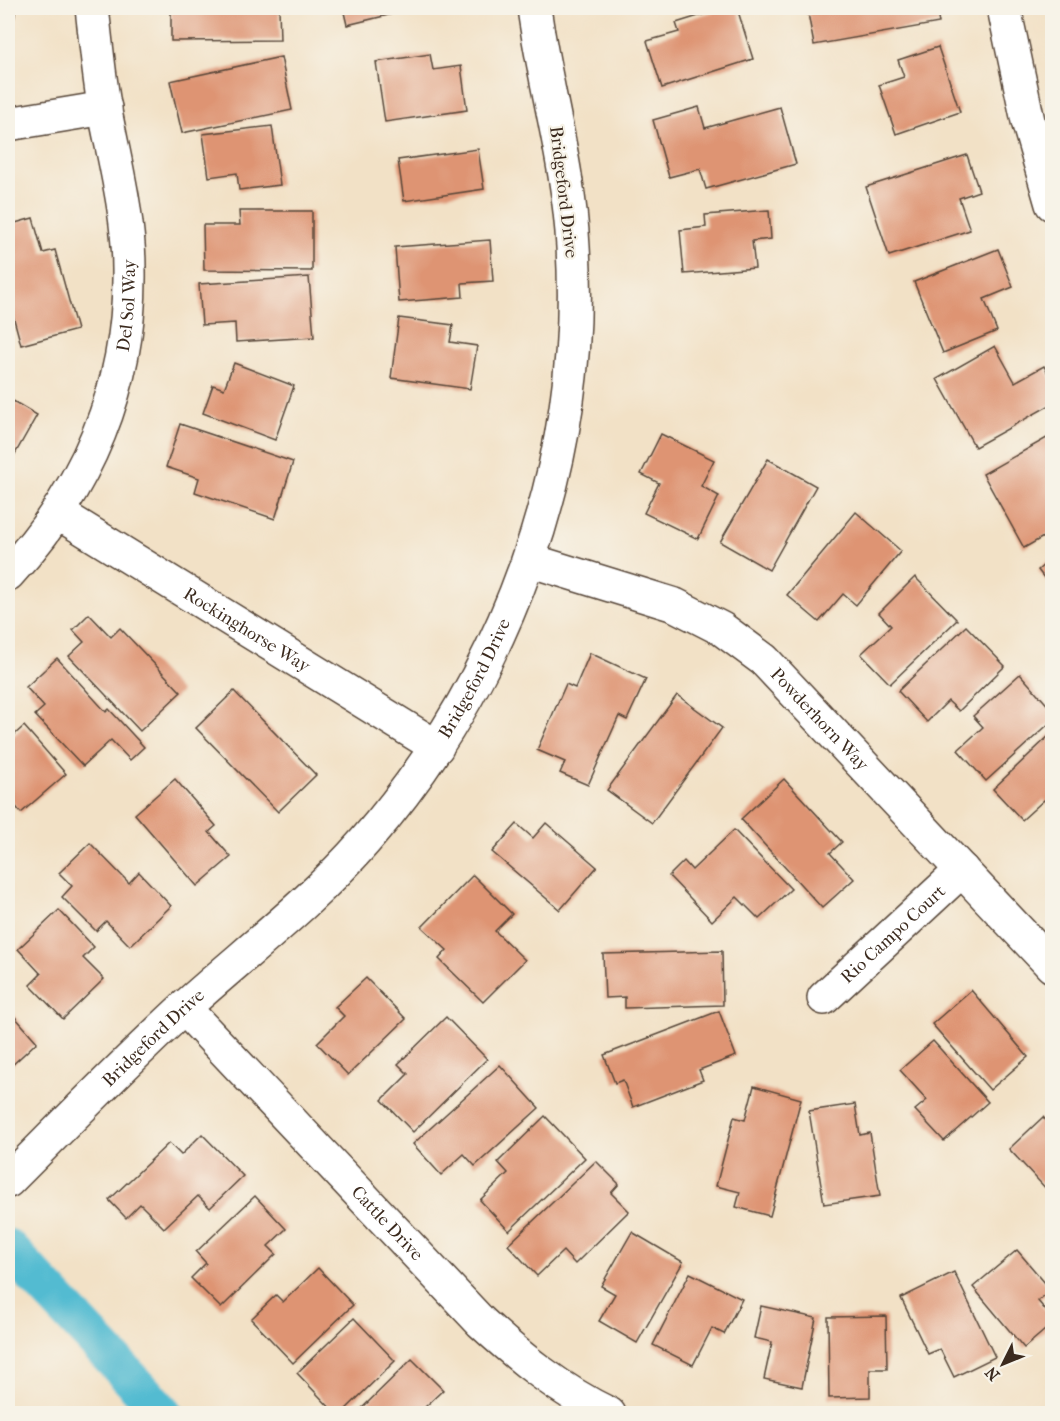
<svg xmlns="http://www.w3.org/2000/svg" width="1060" height="1421" font-family="'IM FELL French Canon',serif">
<style>
.lines{fill:none;stroke-linecap:round;stroke-linejoin:round}
.canal{stroke:#53bbd1;stroke-width:39}
.building{fill:#de9473}
.minor-casing{stroke:#564537;stroke-width:36}
.tertiary-casing{stroke:#564537;stroke-width:36}
.minor{stroke:#fff;stroke-width:33}
.tertiary{stroke:#fff;stroke-width:33}
.labels{text-anchor:middle;stroke-width:4.5;stroke-linejoin:round;paint-order:stroke}
.street-label{font-size:18px;fill:#3b2a1e;stroke:#f7f3e8}
</style>
<rect width="100%" height="100%" fill="#f7f3e8"/>
<filter id="ink" filterUnits="userSpaceOnUse"><feTurbulence type="fractalNoise" baseFrequency=".0167" numOctaves="2"/><feDisplacementMap in="SourceGraphic" scale="12" xChannelSelector="R" yChannelSelector="G"/><feConvolveMatrix kernelMatrix="1 2 1 2 8 2 1 2 1" color-interpolation-filters="sRGB"/></filter>
<filter id="wash" filterUnits="userSpaceOnUse"><feTurbulence type="fractalNoise" baseFrequency=".008" numOctaves="4" result="noise"/><feDisplacementMap in="SourceGraphic" scale="24" xChannelSelector="R" yChannelSelector="G"/><feGaussianBlur stdDeviation="1.35" result="paint"/><feColorMatrix in="noise" values="0 0 0 0 0 0 0 0 0 0 0 0 0 0 0 0 0 1.4 0 .05"/><feComposite in="paint" operator="in"/></filter>
<g filter="url(#wash)">
<rect width="100%" height="100%" fill="#f2e1c6"/>
<g class="lines">
<!-- canal -->
<polyline class="canal" points="8,1248 164,1414"/>
</g>
<g id="blocks">
<!-- building -->
<g class="building">
<polygon points="8,8 16,8 12,33 8,32"/>
<polygon points="171,8 279,8 280,40 171,41"/>
<polygon points="343,8 417,8 347,25"/>
<polygon points="724,8 737,8 753,59 662,88 647,41 679,32 676,23"/>
<polygon points="807,8 936,8 939,23 814,45"/>
<polygon points="938,47 960,112 896,134 879,85 904,77 898,60"/>
<polygon points="430,54 433,70 461,66 467,110 385,122 376,62"/>
<polygon points="281,57 292,110 182,133 170,81"/>
<polygon points="699,107 705,128 780,107 796,164 706,189 700,169 669,177 653,120"/>
<polygon points="272,126 280,185 239,190 237,173 209,177 203,134"/>
<polygon points="478,149 484,189 404,201 398,160"/>
<polygon points="967,155 979,191 959,198 970,230 889,256 866,187"/>
<polygon points="769,210 771,239 752,241 755,268 684,274 680,230 706,227 705,215"/>
<polygon points="239,211 312,211 312,271 204,270 203,225 240,225"/>
<polygon points="33,218 43,253 55,250 77,330 21,345 8,297 8,225"/>
<polygon points="490,240 493,281 462,283 463,297 399,302 395,247"/>
<polygon points="998,249 1013,287 984,299 997,331 943,353 914,282"/>
<polygon points="309,277 314,337 236,342 235,323 202,325 199,284"/>
<polygon points="399,318 453,325 450,342 477,346 470,389 391,378"/>
<polygon points="995,346 1015,382 1044,366 1052,381 1052,404 975,447 937,379"/>
<polygon points="234,363 294,386 275,440 203,413 213,385 224,389"/>
<polygon points="8,398 37,415 11,461 8,458"/>
<polygon points="180,424 293,462 275,519 195,492 199,478 166,467"/>
<polygon points="661,434 714,460 701,486 719,496 698,539 644,513 659,483 641,474"/>
<polygon points="1052,435 1052,532 1024,548 983,474"/>
<polygon points="768,459 816,486 769,570 720,542"/>
<polygon points="856,512 901,551 856,605 843,594 819,622 787,595"/>
<polygon points="1052,558 1052,588 1038,570"/>
<polygon points="915,577 957,620 890,684 861,654 891,626 879,613"/>
<polygon points="89,614 111,637 120,628 181,692 140,731 69,656 84,642 73,630"/>
<polygon points="966,626 1005,666 959,711 948,701 927,722 898,691"/>
<polygon points="590,653 646,679 627,720 619,716 588,785 560,773 565,762 537,750 566,684 575,688"/>
<polygon points="57,658 106,712 109,709 144,747 130,760 111,740 83,766 35,715 44,707 26,687"/>
<polygon points="1020,674 1052,710 1052,721 986,781 958,750 983,727 973,716"/>
<polygon points="234,691 316,775 278,812 196,728"/>
<polygon points="677,695 722,728 652,823 607,790"/>
<polygon points="24,726 66,774 21,813 8,797 8,732 12,737"/>
<polygon points="1052,733 1052,808 1044,800 1022,820 993,789"/>
<polygon points="175,779 216,826 209,832 231,857 197,886 135,814"/>
<polygon points="784,779 842,842 830,853 854,879 822,908 741,819"/>
<polygon points="546,823 597,867 560,910 492,852 517,824 533,838"/>
<polygon points="734,830 791,889 759,919 737,897 712,921 669,876 684,861 692,870"/>
<polygon points="90,843 129,883 139,872 171,906 130,946 106,921 96,931 62,897 72,886 59,873"/>
<polygon points="473,875 512,914 495,931 525,960 483,1002 439,959 447,950 422,927"/>
<polygon points="59,910 94,947 83,958 104,979 63,1019 30,985 41,974 18,949"/>
<polygon points="722,951 723,1005 625,1008 625,997 605,998 603,954"/>
<polygon points="366,978 406,1019 348,1075 317,1043 344,1016 335,1007"/>
<polygon points="971,990 1028,1057 990,1090 932,1024"/>
<polygon points="8,1009 37,1042 8,1069"/>
<polygon points="719,1011 736,1056 699,1070 703,1080 633,1107 623,1080 615,1083 604,1055"/>
<polygon points="446,1017 487,1059 413,1132 382,1100 408,1074 398,1064"/>
<polygon points="933,1041 988,1102 944,1141 915,1110 927,1100 900,1070"/>
<polygon points="500,1065 539,1108 475,1166 464,1154 441,1175 413,1144"/>
<polygon points="754,1086 801,1099 770,1216 736,1207 740,1192 716,1186 734,1117 745,1120"/>
<polygon points="855,1104 860,1135 870,1133 880,1196 824,1204 809,1111"/>
<polygon points="545,1116 585,1158 509,1231 480,1200 508,1173 498,1162"/>
<polygon points="1043,1117 1052,1127 1052,1191 1050,1193 1009,1149"/>
<polygon points="202,1134 243,1176 210,1208 198,1196 164,1228 140,1204 126,1218 109,1200 169,1143 181,1155"/>
<polygon points="596,1161 619,1184 611,1193 629,1211 575,1264 563,1251 537,1276 508,1245"/>
<polygon points="255,1196 286,1229 268,1246 276,1254 221,1308 191,1278 206,1263 196,1252"/>
<polygon points="632,1232 683,1262 637,1343 599,1321 615,1294 601,1286"/>
<polygon points="1017,1250 1051,1290 1038,1301 1052,1318 1052,1324 1024,1348 973,1287"/>
<polygon points="318,1268 353,1305 293,1363 251,1319 276,1295 283,1302"/>
<polygon points="954,1272 995,1357 954,1377 940,1349 928,1354 901,1298"/>
<polygon points="690,1273 742,1299 724,1334 712,1328 693,1365 653,1345"/>
<polygon points="761,1306 816,1318 802,1387 764,1379 772,1342 754,1338"/>
<polygon points="886,1316 887,1369 870,1369 870,1397 829,1398 828,1317"/>
<polygon points="354,1318 395,1361 341,1414 336,1414 297,1373"/>
<polygon points="412,1359 443,1390 424,1408 429,1414 356,1414"/>
</g>
</g>
</g>
<g filter="url(#ink)">
<use href="#blocks" fill-opacity="0" stroke="#564537" stroke-width="1.5"/>
<g class="lines">
<defs>
<g id="minor">
<polyline points="1004,8 1028,121 1052,204"/>
<polyline points="8,124 105,108"/>
<path id="s1" d="M 58,513 L 437,747"/>
<path id="s2" d="M 529,560 L 675,605 L 722,629 L 764,660 L 1052,966"/>
<path id="s3" d="M 8,574 C 87,489 131,386 129,269 C 129,216 115,163 105,111 C 99,77 96,42 92,8"/>
<path id="s4" d="M 824,998 L 962,870"/>
<path id="s5" d="M 184,1008 L 481,1322 C 520,1358 561,1391 609,1414"/>
</g>
<g id="tertiary">
<path id="s6" d="M 8,1181 C 67,1122 125,1062 186,1006 C 246,952 312,902 365,841 C 506,679 586,463 573,247 C 569,166 545,88 534,8"/>
</g>
</defs>
<!-- minor casing -->
<use href="#minor" class="minor-casing"/>
<!-- tertiary casing -->
<use href="#tertiary" class="tertiary-casing"/>
<!-- minor -->
<use href="#minor" class="minor"/>
<!-- tertiary -->
<use href="#tertiary" class="tertiary"/>
</g>
</g>
<g class="labels">
<!-- street labels -->
<g class="street-label">
<text transform="translate(564 192) rotate(83)" y="6">Bridgeford Drive</text>
<text dy="6" stroke="none"><textPath href="#s3" startOffset="300">Del Sol Way</textPath></text>
<text dy="6" stroke="none"><textPath href="#s1" startOffset="222">Rockinghorse Way</textPath></text>
<text dy="6" stroke="none"><textPath href="#s6" startOffset="690">Bridgeford Drive</textPath></text>
<text dy="6" stroke="none"><textPath href="#s2" startOffset="339">Powderhorn Way</textPath></text>
<text dy="6" stroke="none"><textPath href="#s4" startOffset="94">Rio Campo Court</textPath></text>
<text dy="6" stroke="none"><textPath href="#s6" startOffset="204">Bridgeford Drive</textPath></text>
<text dy="6" stroke="none"><textPath href="#s5" startOffset="296">Cattle Drive</textPath></text>
</g>
</g>
<!-- margin -->
<rect width="1060" height="1421" fill="none" stroke="#f7f3e8" stroke-width="30"/>
<!-- north arrow -->
<g transform="translate(1003 1364) rotate(227)" stroke="#f7f3e8" stroke-width="4.5" paint-order="stroke">
<path d="M0-4.5L10 22L0 15L-10 22Z" fill="#3b2a1e"/>
<text y="-9" font-size="16" font-weight="bold" text-anchor="middle" fill="#3b2a1e">N</text>
</g>
</svg>
